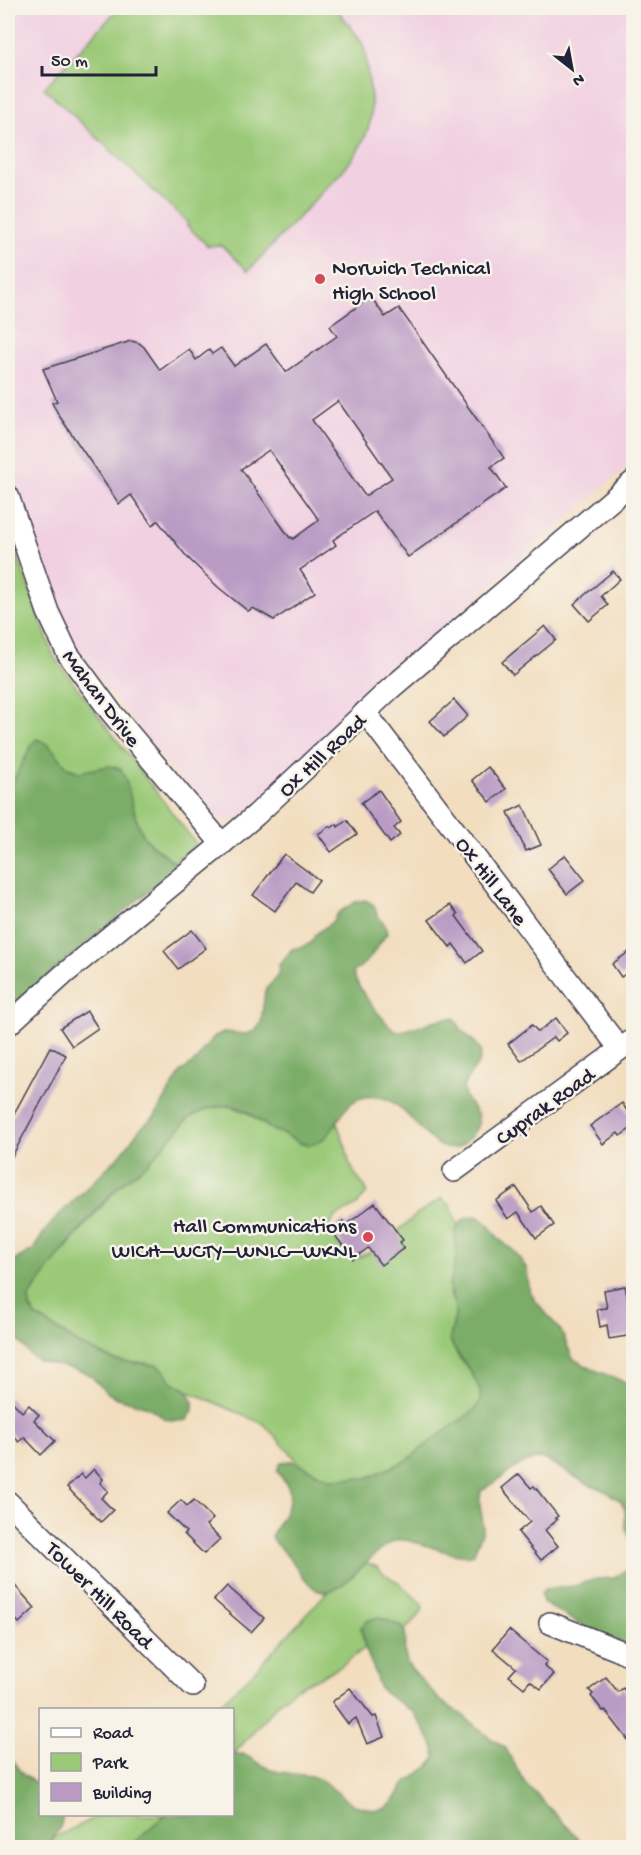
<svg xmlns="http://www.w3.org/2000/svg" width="641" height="1855" font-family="'Gochi Hand',sans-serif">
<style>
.built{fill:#f1d0e2}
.green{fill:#9ac977;stroke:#5e7659;stroke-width:1.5}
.forest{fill:#7bad68;stroke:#4e6852;stroke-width:1.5}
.building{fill:#ba9bc4;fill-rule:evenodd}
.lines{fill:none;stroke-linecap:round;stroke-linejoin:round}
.minor-casing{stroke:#413e4f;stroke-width:24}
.minor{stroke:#fff;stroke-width:21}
.poi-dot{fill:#d1495b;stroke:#f7f3e8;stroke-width:2}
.labels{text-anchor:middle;stroke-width:5;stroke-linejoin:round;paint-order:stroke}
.poi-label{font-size:22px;fill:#22223b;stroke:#f7f3e8;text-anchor:start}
.street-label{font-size:22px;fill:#22223b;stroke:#f7f3e8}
</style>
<rect width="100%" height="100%" fill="#f7f3e8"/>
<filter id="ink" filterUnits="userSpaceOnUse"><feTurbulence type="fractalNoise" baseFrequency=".0167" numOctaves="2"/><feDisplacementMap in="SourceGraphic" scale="12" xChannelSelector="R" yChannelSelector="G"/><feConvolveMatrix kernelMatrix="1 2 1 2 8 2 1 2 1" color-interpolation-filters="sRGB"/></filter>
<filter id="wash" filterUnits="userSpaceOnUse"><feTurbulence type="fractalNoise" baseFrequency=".008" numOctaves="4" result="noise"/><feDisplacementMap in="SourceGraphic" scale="24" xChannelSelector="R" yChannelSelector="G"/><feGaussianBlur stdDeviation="1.35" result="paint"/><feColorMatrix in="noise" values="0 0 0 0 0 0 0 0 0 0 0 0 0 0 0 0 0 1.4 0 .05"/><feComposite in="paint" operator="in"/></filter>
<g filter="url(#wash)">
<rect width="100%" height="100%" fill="#f2ddbe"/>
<!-- built -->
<polygon class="built" points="8,8 633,8 633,461 484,591 247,814 233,821 222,820 212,815 198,800 91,670 68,633 47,582 8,460"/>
<!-- green -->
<g class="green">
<path d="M 119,8 L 336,8 C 344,19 354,30 361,41 C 366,49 366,60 367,69 C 375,114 374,134 343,170 L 248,271 L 221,245 L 208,246 L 187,226 L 187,222 L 44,88 Z"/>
<polygon points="8,530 54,657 196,844 8,995"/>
<path d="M 225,1106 C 247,1108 254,1119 271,1129 C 275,1131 280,1132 285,1134 C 290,1137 296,1142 302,1144 C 316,1148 329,1133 337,1123 L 346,1148 L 349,1162 L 356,1176 L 366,1188 L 367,1193 L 357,1205 L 335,1217 L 327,1230 L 328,1235 L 348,1253 L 359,1257 L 391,1244 L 399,1230 L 416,1215 L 442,1198 L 450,1205 L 458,1225 L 455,1235 L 458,1255 L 449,1286 L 451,1297 L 455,1306 L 455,1317 L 450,1338 L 453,1347 L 458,1356 L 471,1372 L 476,1381 L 480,1390 L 480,1401 L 475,1410 L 439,1435 L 406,1461 L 367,1478 L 330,1479 L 301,1465 L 264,1424 L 188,1391 L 171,1381 L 165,1372 L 147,1363 L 127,1364 L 116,1361 L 79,1344 L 36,1316 L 30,1308 L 29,1297 L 53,1263 L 119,1186 L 144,1166 L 189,1118 L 208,1109 Z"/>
<path d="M 366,1563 L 377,1567 L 384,1574 L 398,1582 L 421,1603 L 423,1608 L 421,1613 L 405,1630 C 397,1623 388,1622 379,1617 L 361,1627 L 365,1648 L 338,1668 L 295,1689 L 279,1702 L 233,1755 L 232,1710 L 212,1710 L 250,1676 L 327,1592 L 345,1583 Z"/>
<polygon points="101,1815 165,1815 129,1847 46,1848 55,1837"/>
</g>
<!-- forest -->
<g class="forest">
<path d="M 37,739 L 48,744 L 68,768 L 79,772 L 110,766 L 121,769 C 132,790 131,815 144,836 C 152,849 167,853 176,865 L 158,883 L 8,1009 L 8,786 L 13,781 L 33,743 Z"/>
<path d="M 365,900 L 374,905 L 377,915 L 384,923 L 387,933 L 369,959 L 353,973 C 361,995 378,1013 394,1031 C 415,1032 432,1017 454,1018 C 457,1022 460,1028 464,1032 C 469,1038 477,1043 480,1049 C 485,1063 468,1073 464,1085 C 459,1106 494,1111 470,1137 C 466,1142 461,1146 456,1148 C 428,1155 408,1100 379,1097 C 335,1092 344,1135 313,1144 C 303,1146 296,1141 288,1136 C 282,1133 276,1132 271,1129 C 258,1121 248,1108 232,1106 C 218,1105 201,1110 189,1118 C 185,1122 181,1127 177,1131 C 166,1143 157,1154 146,1165 C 137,1173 126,1179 117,1188 C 86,1220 55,1260 29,1297 L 30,1308 L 36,1316 L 79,1344 L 116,1361 L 157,1365 L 165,1372 L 171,1381 L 188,1391 L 193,1400 L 193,1411 L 187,1420 L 177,1421 L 166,1419 L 148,1407 L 115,1397 L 106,1392 L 91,1376 L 82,1371 L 39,1361 L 30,1355 L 17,1338 L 8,1331 L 8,1259 L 15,1260 L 33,1250 L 44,1232 L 58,1216 L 122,1153 L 140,1129 L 155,1116 L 181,1072 L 197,1060 L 202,1051 L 215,1036 L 225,1032 L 245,1034 L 255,1031 L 261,1023 L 265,991 L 278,975 L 279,965 L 292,949 L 302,947 L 311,943 L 316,934 L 332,922 L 338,913 L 355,902 Z"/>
<path d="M 477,1216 L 486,1222 L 499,1239 L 515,1252 L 527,1269 L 529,1289 L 534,1299 L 561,1331 L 573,1359 L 592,1369 L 633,1385 L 633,1545 L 625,1526 L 625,1510 L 621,1501 L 607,1492 L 582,1481 L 545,1459 L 535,1459 L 520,1465 L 481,1491 C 477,1508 483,1512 483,1527 C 483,1533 479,1539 477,1545 C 477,1545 474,1552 474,1553 C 464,1564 415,1537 398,1540 C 374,1545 343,1599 319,1591 C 310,1588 302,1575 297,1568 C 289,1556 278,1548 271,1536 C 278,1524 295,1501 288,1487 C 286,1482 280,1476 277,1471 L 281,1462 L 292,1461 L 301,1465 L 330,1479 L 367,1478 L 406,1461 L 439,1435 L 475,1410 L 480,1401 L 480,1390 L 471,1372 L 453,1347 L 450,1338 L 455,1317 L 455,1306 L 449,1286 L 457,1255 L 455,1235 L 458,1225 L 466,1218 Z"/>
<polygon points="633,1558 633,1649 589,1629 543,1603 541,1593 545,1589 574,1586 596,1579 614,1578 627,1569"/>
<path d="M 379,1617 C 388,1622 397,1623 405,1630 L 406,1641 L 404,1651 L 407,1662 L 412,1670 L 440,1700 L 464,1716 L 487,1736 L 505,1747 L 525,1783 L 587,1847 L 129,1847 L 165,1815 L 232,1814 L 233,1755 L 243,1754 L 269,1769 L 279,1772 L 311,1776 L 321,1780 L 354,1805 L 376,1810 L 386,1808 L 394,1801 L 405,1784 L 429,1766 L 435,1758 L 434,1748 L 430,1739 L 413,1712 L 386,1694 L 379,1687 L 373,1667 L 365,1648 L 361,1627 L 369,1620 Z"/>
<polygon points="8,1755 23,1775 40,1785 40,1814 63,1815 60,1828 46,1847 8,1847"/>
</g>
<g id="blocks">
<!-- building -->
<g class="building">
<path d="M 371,297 L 385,317 L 399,308 L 504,458 L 491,467 L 506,488 L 408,557 L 375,511 L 333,540 L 336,545 L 300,570 L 315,592 L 274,620 L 253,608 L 248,611 L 218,587 L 187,557 L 158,521 L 152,525 L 131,495 L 119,504 L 60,417 L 52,403 L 57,401 L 43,369 L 131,341 L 139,343 L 144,347 L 160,370 L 189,349 L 196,360 L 209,350 L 212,354 L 221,348 L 234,366 L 266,344 L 286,372 L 337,336 L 330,326 ZM 338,401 L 392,478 L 365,496 L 312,420 ZM 269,450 L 319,520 L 293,539 L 292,537 L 290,538 L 241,469 Z"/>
<polygon points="613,571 620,579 601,596 608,605 589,621 574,604"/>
<polygon points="545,626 556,640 513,675 502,662"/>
<polygon points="454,700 468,716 444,737 430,721"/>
<polygon points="488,767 506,789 490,802 472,780"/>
<polygon points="379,790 401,822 394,828 400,835 390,843 361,803"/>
<polygon points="523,805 541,845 526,851 508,812"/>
<polygon points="347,820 357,834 331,852 318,834 330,826 331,828 337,824 338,827"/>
<polygon points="284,854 319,880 310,892 296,882 275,911 253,895"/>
<polygon points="565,855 585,880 567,894 548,869"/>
<polygon points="450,905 458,914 456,916 482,951 467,963 453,944 450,947 429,920"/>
<polygon points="192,930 206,948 178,969 164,951"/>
<polygon points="633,949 633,969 621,977 612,964"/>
<polygon points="87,1011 98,1028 72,1046 60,1028"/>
<polygon points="556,1018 567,1033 557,1041 554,1037 521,1061 508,1044 532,1025 538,1032"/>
<polygon points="50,1047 66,1055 8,1164 8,1125"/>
<polygon points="622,1103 633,1120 633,1127 620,1136 618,1133 603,1144 590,1126"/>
<polygon points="516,1187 533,1212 541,1206 554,1225 536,1238 518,1212 508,1219 496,1201"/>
<polygon points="375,1203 403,1240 400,1242 404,1248 381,1265 368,1248 353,1259 331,1230 343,1221 346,1225"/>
<polygon points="625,1286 628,1301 632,1300 633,1335 609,1339 607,1325 600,1327 597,1309 607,1308 604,1290"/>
<polygon points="8,1397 22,1412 29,1405 39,1415 34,1420 55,1441 41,1455 24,1437 19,1442 8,1430"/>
<polygon points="94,1469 103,1479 100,1483 108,1491 101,1498 113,1510 101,1522 67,1487 81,1474 85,1478"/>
<polygon points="519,1474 531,1488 534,1486 558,1516 555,1518 557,1520 545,1530 558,1546 541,1560 518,1532 530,1522 502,1488"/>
<polygon points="181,1500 187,1506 194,1500 213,1519 206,1525 220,1539 204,1554 184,1534 186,1532 167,1513"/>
<polygon points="8,1578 35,1608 19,1623 8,1611"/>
<polygon points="227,1586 264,1618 251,1632 214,1600"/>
<polygon points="509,1630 547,1662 544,1666 554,1674 541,1689 530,1681 524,1688 509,1676 516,1668 493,1649"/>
<polygon points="606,1677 618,1692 623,1688 633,1701 633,1746 605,1710 603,1711 591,1696 593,1694 589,1690"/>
<polygon points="350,1688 373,1717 376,1716 384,1737 367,1744 356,1718 348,1724 332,1702"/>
</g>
</g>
</g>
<g filter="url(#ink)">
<use href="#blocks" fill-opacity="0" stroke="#413e4f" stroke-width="1.5"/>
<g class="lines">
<defs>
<g id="minor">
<polyline points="8,496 48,612 68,654 111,712 222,844"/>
<polyline points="365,712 620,1049"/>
<polyline points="8,1025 63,975 222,844 256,815 390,689 634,481"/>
<polyline points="454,1171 634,1039"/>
<polyline points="8,1502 193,1686"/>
<polyline points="550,1623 618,1650 634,1658"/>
</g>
</defs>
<!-- minor casing -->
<use href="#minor" class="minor-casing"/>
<!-- minor -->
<use href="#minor" class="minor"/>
</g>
</g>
<!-- markers -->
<g class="poi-dot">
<circle cx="320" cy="279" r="6"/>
<circle cx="368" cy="1237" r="6"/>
</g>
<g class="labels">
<!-- poi labels -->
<g class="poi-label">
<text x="332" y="274">Norwich Technical<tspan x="332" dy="25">High School</tspan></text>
<text x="356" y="1232" text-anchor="end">Hall Communications<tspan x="356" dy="25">WICH–WCTY–WNLC–WKNL</tspan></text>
</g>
<!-- street labels -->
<g class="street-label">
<text transform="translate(103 697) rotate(53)" y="8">Mahan Drive</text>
<text transform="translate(321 754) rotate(-43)" y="8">Ox Hill Road</text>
<text transform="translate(493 880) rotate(53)" y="8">Ox Hill Lane</text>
<text transform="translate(544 1105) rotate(-36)" y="8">Cuprak Road</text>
<text transform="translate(101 1594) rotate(45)" y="8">Tower Hill Road</text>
</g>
</g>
<!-- margin -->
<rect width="641" height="1855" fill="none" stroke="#f7f3e8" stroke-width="30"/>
<!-- legend -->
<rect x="39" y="1708" width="195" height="108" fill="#f7f3e8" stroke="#a29fa3" stroke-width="1.5"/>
<rect x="51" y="1728" width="30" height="9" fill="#ffffff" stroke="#a29fa3" stroke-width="1.5"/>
<text x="93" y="1738" font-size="18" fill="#22223b">Road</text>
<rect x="51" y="1753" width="30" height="18" fill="#9ac977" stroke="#a29fa3" stroke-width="1.5"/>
<text x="93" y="1768" font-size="18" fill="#22223b">Park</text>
<rect x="51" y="1783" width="30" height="18" fill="#ba9bc4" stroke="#a29fa3" stroke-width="1.5"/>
<text x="93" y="1798" font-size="18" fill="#22223b">Building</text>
<!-- north arrow -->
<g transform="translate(572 69) rotate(149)" stroke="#f7f3e8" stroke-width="4.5" paint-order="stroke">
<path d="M0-4.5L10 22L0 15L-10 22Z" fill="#22223b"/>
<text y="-9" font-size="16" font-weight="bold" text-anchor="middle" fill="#22223b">N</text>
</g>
<!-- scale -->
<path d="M42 66v9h114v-9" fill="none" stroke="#22223b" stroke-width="3"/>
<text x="51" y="66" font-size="18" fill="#22223b" stroke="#f7f3e8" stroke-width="4.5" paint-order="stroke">50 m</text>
</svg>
